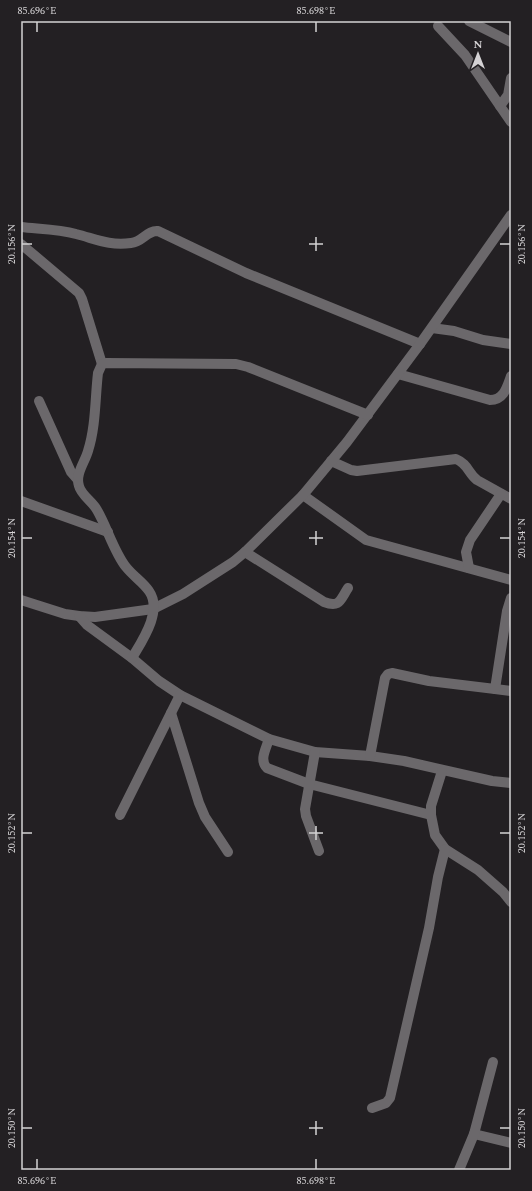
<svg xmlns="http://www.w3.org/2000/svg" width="532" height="1191" font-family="Spectral,serif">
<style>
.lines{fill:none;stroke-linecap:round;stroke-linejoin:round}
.minor{stroke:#6b686b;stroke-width:10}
.ticks{fill:none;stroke:#d4d2d4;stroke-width:1.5}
.neatline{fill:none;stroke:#d4d2d4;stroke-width:1.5}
.ticks-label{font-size:10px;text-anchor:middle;fill:#d4d2d4}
</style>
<rect width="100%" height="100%" fill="#232023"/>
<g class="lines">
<!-- minor -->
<g class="minor">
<polyline points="469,21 511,42"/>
<polyline points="438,26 465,55 500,106"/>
<polyline points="511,78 508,95 500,106 511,122"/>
<path d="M 21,227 C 39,229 59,229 76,234 C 96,239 109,246 131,243 C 143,242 147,230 158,231 L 246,273 L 420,344"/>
<polyline points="21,244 79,293 82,299 102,364"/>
<polyline points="432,328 454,331 483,340 511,344"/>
<path d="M 398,374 L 490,400 C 504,400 507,387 511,376"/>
<polyline points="39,401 71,472 78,480"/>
<path d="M 331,461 L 351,470 L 357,471 L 456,459 C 468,464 468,473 477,480 L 511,499"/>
<polyline points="303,495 366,540 511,580"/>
<polyline points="21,501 108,532"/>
<path d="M 245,552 L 324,602 C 340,608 340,600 348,588"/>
<polyline points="469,568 466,552 470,540 501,494"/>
<polyline points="21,600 65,614 79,616 95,617 153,609 183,594 233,562 245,552 303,495 347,442 420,344 511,215"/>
<polyline points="79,616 87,625 132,658 159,681 180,695 269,739 315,752 370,756 404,761 492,781 511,783"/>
<path d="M 132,658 C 142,641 163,611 149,591 C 143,582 133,576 126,567 C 114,552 107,527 97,510 C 93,502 81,495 79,486 C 75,474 85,462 88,451 C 96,426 95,398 98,373 L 102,364 L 106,363 L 236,364 L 248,367 L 368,415"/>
<polyline points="495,689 511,691"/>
<polyline points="171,713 199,803 205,817 228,852"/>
<path d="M 269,739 C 266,749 259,760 267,768 L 309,784 L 431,815"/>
<polyline points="315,752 305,809 306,816 319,851"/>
<polyline points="370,756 385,678 388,674 392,673 429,681 495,689 507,611 511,598"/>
<polyline points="442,771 431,806 431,815 435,835 445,849 478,870 503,892 511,902"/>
<polyline points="120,815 180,695"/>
<polyline points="372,1108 386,1103 390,1098 429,928 438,877 445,849"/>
<polyline points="474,1134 511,1143"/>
<polyline points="459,1170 474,1134 493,1062"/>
</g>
</g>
<!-- ticks -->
<path class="ticks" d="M 37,22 L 37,32M 316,22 L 316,32M 316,237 L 316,251M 22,244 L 32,244M 309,244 L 323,244M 500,244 L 510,244M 316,531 L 316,545M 22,538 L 32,538M 309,538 L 323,538M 500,538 L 510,538M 316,826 L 316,840M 22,833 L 32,833M 309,833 L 323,833M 500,833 L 510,833M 316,1121 L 316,1135M 22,1128 L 32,1128M 309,1128 L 323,1128M 500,1128 L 510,1128M 37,1159 L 37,1169M 316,1159 L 316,1169"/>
<!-- border -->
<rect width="532" height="1191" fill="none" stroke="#232023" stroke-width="44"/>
<!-- north arrow -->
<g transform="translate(478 54)" stroke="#232023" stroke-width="3" paint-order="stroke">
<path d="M0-3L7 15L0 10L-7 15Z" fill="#d4d2d4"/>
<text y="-6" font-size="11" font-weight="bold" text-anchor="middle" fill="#d4d2d4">N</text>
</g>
<rect x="22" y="22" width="488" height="1147" class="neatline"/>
<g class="ticks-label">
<text x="37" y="14">85.696°E</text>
<text x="316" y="14">85.698°E</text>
<text transform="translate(11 244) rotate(-90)" y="4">20.156°N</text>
<text transform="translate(521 244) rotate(-90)" y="4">20.156°N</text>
<text transform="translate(11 538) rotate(-90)" y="4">20.154°N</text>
<text transform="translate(521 538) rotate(-90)" y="4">20.154°N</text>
<text transform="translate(11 833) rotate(-90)" y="4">20.152°N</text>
<text transform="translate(521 833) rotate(-90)" y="4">20.152°N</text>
<text transform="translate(11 1128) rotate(-90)" y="4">20.150°N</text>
<text transform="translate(521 1128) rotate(-90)" y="4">20.150°N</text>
<text x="37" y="1184">85.696°E</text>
<text x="316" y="1184">85.698°E</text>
</g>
</svg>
